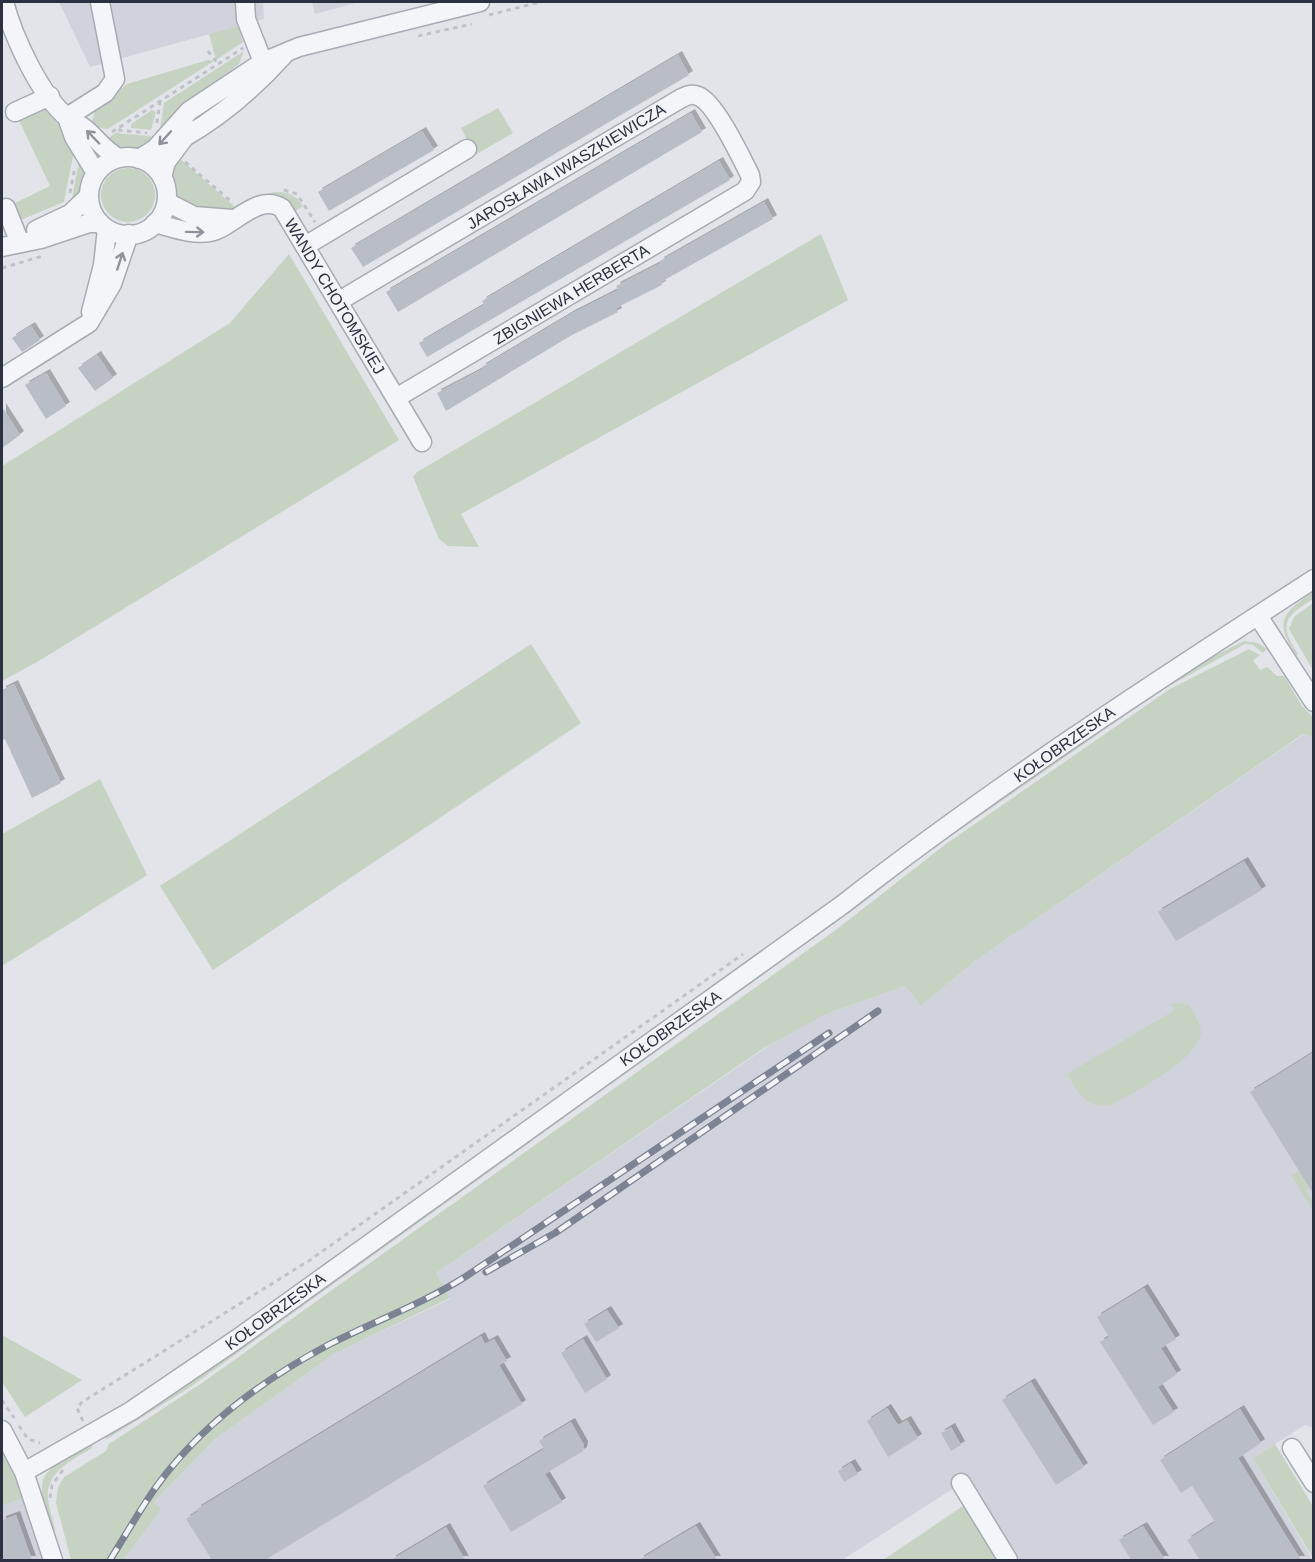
<svg xmlns="http://www.w3.org/2000/svg" width="1315" height="1562" font-family="Arial,sans-serif">
<style>
.built{fill:#d0d3db}
.green{fill:#c6d3c3}
.building{fill:#b9bdc6;filter:url(#shadow)}
.lines{fill:none;stroke-linecap:round;stroke-linejoin:round}
.minor-casing{stroke:#a7abb3;stroke-width:21}
.path{stroke:#c0c2c8;stroke-width:3;stroke-dasharray:4.5 4.5;stroke-linecap:butt}
.minor{stroke:#f4f5f8;stroke-width:18}
.rail-casing{stroke:#7c8392;stroke-width:7}
.rail{stroke:#f1f3f7;stroke-width:4.5;stroke-dasharray:14;stroke-linecap:butt}
.oneway{stroke:#90939c}
.labels{text-anchor:middle;stroke-width:4.5;stroke-linejoin:round;paint-order:stroke}
.street-label{font-size:16px;fill:#2b3140;stroke:#f1f3f7}
</style>
<defs>
<filter id="shadow"><feDropShadow dx="4" dy="-4" stdDeviation="0" flood-color="#0004"/></filter>
</defs>
<rect width="100%" height="100%" fill="#e2e4e9"/>
<!-- built -->
<g class="built">
<polygon points="59,2 263,2 264,19 90,67"/>
<polygon points="312,2 359,2 315,14"/>
<polygon points="1304,734 1313,737 1313,1428 1305,1425 1253,1458 1313,1560 1020,1560 968,1479 842,1560 123,1560 160,1509 154,1502 215,1439 334,1354 450,1299 436,1273 780,1038 826,1014 905,986 921,1006 975,961"/>
<polygon points="25,1497 46,1560 2,1560 2,1506"/>
</g>
<!-- green -->
<g class="green">
<polygon points="238,26 243,42 216,60 209,34"/>
<polygon points="244,51 239,64 203,91 163,133 160,130 164,103"/>
<polygon points="208,60 214,61 108,129 100,128 95,131 92,122 95,110 127,84"/>
<polygon points="44,107 75,146 64,202 18,221 13,207 15,203 50,186 18,118"/>
<polygon points="498,108 513,133 475,155 461,128"/>
<polygon points="152,110 156,112 151,130 131,128 131,124"/>
<path d="M 116,133 L 150,136 L 157,140 C 133,152 128,154 104,141 Z"/>
<path d="M 178,157 L 235,207 C 257,196 287,180 303,206 L 294,212 L 241,208 L 209,214 L 176,197 L 171,169 Z"/>
<path d="M 79,161 L 87,171 C 86,186 82,194 71,204 Z"/>
<circle cx="128" cy="195" r="27"/>
<polygon points="821,234 848,300 461,514 479,547 448,546 439,539 413,477 417,472"/>
<polygon points="289,254 399,440 37,662 2,681 2,466 230,323"/>
<path d="M 1313,592 L 1313,599 C 1285,617 1278,623 1298,654 L 1297,656 C 1274,622 1281,614 1313,592 Z"/>
<polygon points="1313,603 1313,670 1289,629 1294,617"/>
<polygon points="1244,641 1257,643 1267,649 1263,653 1253,645 1245,644 1162,690 925,854 864,902 189,1388 107,1439 105,1437 167,1398 773,963 902,867 1175,676"/>
<polygon points="531,644 581,723 213,970 160,886"/>
<polygon points="1249,649 1260,655 1253,660 1260,670 1267,667 1277,676 1284,676 1302,706 1313,717 1313,737 1303,734 975,961 921,1006 905,986 826,1014 764,1048 436,1273 450,1298 334,1354 215,1439 154,1502 161,1509 123,1560 71,1560 56,1503 58,1488 64,1477 106,1451 109,1444 202,1383 633,1075 837,929 946,844 1170,689"/>
<polygon points="100,779 147,875 2,966 2,834"/>
<path d="M 1179,1003 L 1189,1005 C 1193,1012 1200,1022 1201,1031 C 1201,1059 1132,1093 1110,1106 C 1086,1109 1077,1091 1067,1074 L 1175,1010 L 1171,1004 Z"/>
<polygon points="1299,1171 1309,1188 1306,1190 1313,1202 1313,1210 1291,1175"/>
<polygon points="2,1335 82,1380 25,1417 2,1382"/>
<path d="M 93,1444 L 92,1448 C 74,1459 45,1472 48,1498 C 49,1509 53,1520 55,1530 L 53,1534 C 33,1471 37,1475 93,1444 Z"/>
<polygon points="1275,1444 1313,1506 1313,1558 1253,1458"/>
<polygon points="2,1446 16,1472 25,1497 2,1506"/>
<polygon points="963,1506 997,1560 883,1560"/>
</g>
<!-- building -->
<g class="building">
<polygon points="678,55 689,75 363,267 351,248"/>
<polygon points="691,113 702,132 398,312 386,292"/>
<polygon points="422,131 434,150 329,211 318,192"/>
<polygon points="719,161 730,180 427,357 419,343 484,305 482,301"/>
<polygon points="764,202 773,219 661,282 662,285 616,308 618,312 572,335 446,411 437,393 483,369 482,367 571,314 618,290 616,286 661,263 660,261"/>
<polygon points="31,326 40,340 22,352 12,338"/>
<polygon points="97,355 113,378 95,391 78,368"/>
<polygon points="46,373 66,406 46,419 25,385"/>
<polygon points="2,407 20,435 2,448"/>
<polygon points="14,684 61,783 32,798 5,739 2,740 2,690"/>
<polygon points="1244,861 1262,890 1176,941 1158,912"/>
<polygon points="1314,1052 1314,1195 1250,1092"/>
<polygon points="1144,1288 1176,1339 1161,1348 1177,1374 1158,1387 1174,1412 1153,1425 1100,1342 1109,1337 1097,1317"/>
<polygon points="607,1310 619,1328 596,1342 584,1324"/>
<polygon points="481,1336 485,1344 494,1339 507,1361 499,1365 522,1404 265,1560 212,1560 186,1519 198,1511 197,1509"/>
<polygon points="583,1339 607,1379 585,1393 561,1353"/>
<polygon points="1031,1382 1084,1467 1056,1485 1002,1400"/>
<polygon points="887,1408 898,1425 907,1420 918,1438 888,1457 867,1421"/>
<polygon points="1240,1409 1261,1443 1238,1458 1301,1560 1200,1560 1187,1540 1215,1522 1192,1486 1181,1493 1160,1460"/>
<polygon points="571,1422 584,1445 583,1451 545,1474 562,1502 511,1532 483,1486 544,1449 539,1441"/>
<polygon points="951,1427 961,1445 951,1451 941,1433"/>
<polygon points="851,1463 858,1474 844,1482 838,1471"/>
<polygon points="16,1515 32,1560 2,1560 2,1520"/>
<polygon points="696,1526 717,1560 639,1560 677,1537"/>
<polygon points="1143,1526 1165,1560 1131,1560 1119,1540"/>
<polygon points="446,1527 465,1560 391,1560"/>
</g>
<g class="lines">
<defs>
<g id="minor">
<path d="M 4,2 C 13,36 40,96 68,118 C 73,122 79,124 84,128 C 97,138 104,151 119,158"/>
<polyline points="245,2 246,19 263,62"/>
<polyline points="15,112 50,96"/>
<polyline points="67,117 105,93 115,79 100,2"/>
<polyline points="67,117 74,137 96,173"/>
<path d="M 183,138 C 222,116 253,89 283,56"/>
<circle cx="128" cy="196" r="39"/>
<polyline points="139,159 155,149 189,111 263,62 299,47 480,2"/>
<polyline points="162,177 166,162 190,130"/>
<polyline points="167,202 194,216 233,219"/>
<polyline points="6,208 20,243"/>
<path d="M 155,223 C 174,228 191,235 210,232 C 232,228 258,192 282,208 L 422,442"/>
<polyline points="36,230 70,214 89,196"/>
<polyline points="305,246 467,149"/>
<polyline points="2,247 41,239 89,223 100,223"/>
<path d="M 339,301 L 680,99 C 686,96 691,93 698,96 C 715,102 741,157 750,175 L 751,182 L 745,191 L 396,398"/>
<polyline points="91,312 103,265 107,229"/>
<polyline points="2,378 89,323 112,284 129,234"/>
<polyline points="1258,616 1314,702"/>
<polyline points="2,1430 24,1472 53,1560"/>
<polyline points="1292,1448 1314,1483"/>
<path d="M 24,1472 L 131,1411 L 237,1339 L 842,905 C 993,787 1153,683 1314,579"/>
<polyline points="961,1483 1008,1560"/>
</g>
</defs>
<!-- minor casing -->
<use href="#minor" class="minor-casing"/>
<!-- path -->
<g class="path">
<polyline points="489,15 540,2"/>
<polyline points="418,36 472,24"/>
<polyline points="208,51 218,64"/>
<polyline points="157,123 160,101"/>
<polyline points="118,130 147,133"/>
<polyline points="112,132 243,48"/>
<polyline points="185,162 233,203"/>
<polyline points="284,190 297,194 315,222"/>
<polyline points="70,193 75,167"/>
<polyline points="2,268 43,256"/>
<polyline points="2,1400 14,1418"/>
<polyline points="83,1421 77,1408 82,1402 310,1260 743,954"/>
<polyline points="19,1426 28,1439 40,1443"/>
<polyline points="50,1498 52,1485 63,1470"/>
</g>
<!-- minor -->
<use href="#minor" class="minor"/>
<defs>
<g id="rail">
<polyline points="486,1272 555,1233 878,1011"/>
<path d="M 110,1560 C 125,1536 139,1511 156,1487 C 200,1426 264,1379 330,1344 C 375,1321 422,1304 465,1277 L 829,1033"/>
</g>
</defs>
<!-- rail casing -->
<use href="#rail" class="rail-casing"/>
<!-- rail -->
<use href="#rail" class="rail"/>
</g>
<!-- one-way arrows -->
<defs><path id="oneway-shaft" d="M-6 0H5M1.5-3L5.5 0L1.5 3" fill="none" stroke-width="1.6" stroke-linecap="round" stroke-linejoin="round" transform="scale(1.5)"/></defs>
<g class="oneway">
<use href="#oneway-shaft" transform="translate(93 137) rotate(-134)"/>
<use href="#oneway-shaft" transform="translate(165 138) rotate(132)"/>
<use href="#oneway-shaft" transform="translate(195 232) rotate(1)"/>
<use href="#oneway-shaft" transform="translate(120 261) rotate(-72)"/>
</g>
<g class="labels">
<!-- street labels -->
<g class="street-label">
<text transform="translate(566 166) rotate(-31)" y="6">JAROSŁAWA IWASZKIEWICZA</text>
<text transform="translate(571 294) rotate(-31)" y="6">ZBIGNIEWA HERBERTA</text>
<text transform="translate(335 296) rotate(59)" y="6">WANDY CHOTOMSKIEJ</text>
<text transform="translate(1064 744) rotate(-35)" y="6">KOŁOBRZESKA</text>
<text transform="translate(670 1028) rotate(-35)" y="6">KOŁOBRZESKA</text>
<text transform="translate(275 1311) rotate(-36)" y="6">KOŁOBRZESKA</text>
</g>
</g>
<!-- border -->
<rect width="1315" height="1562" fill="none" stroke="#2b3140" stroke-width="6"/>
</svg>
